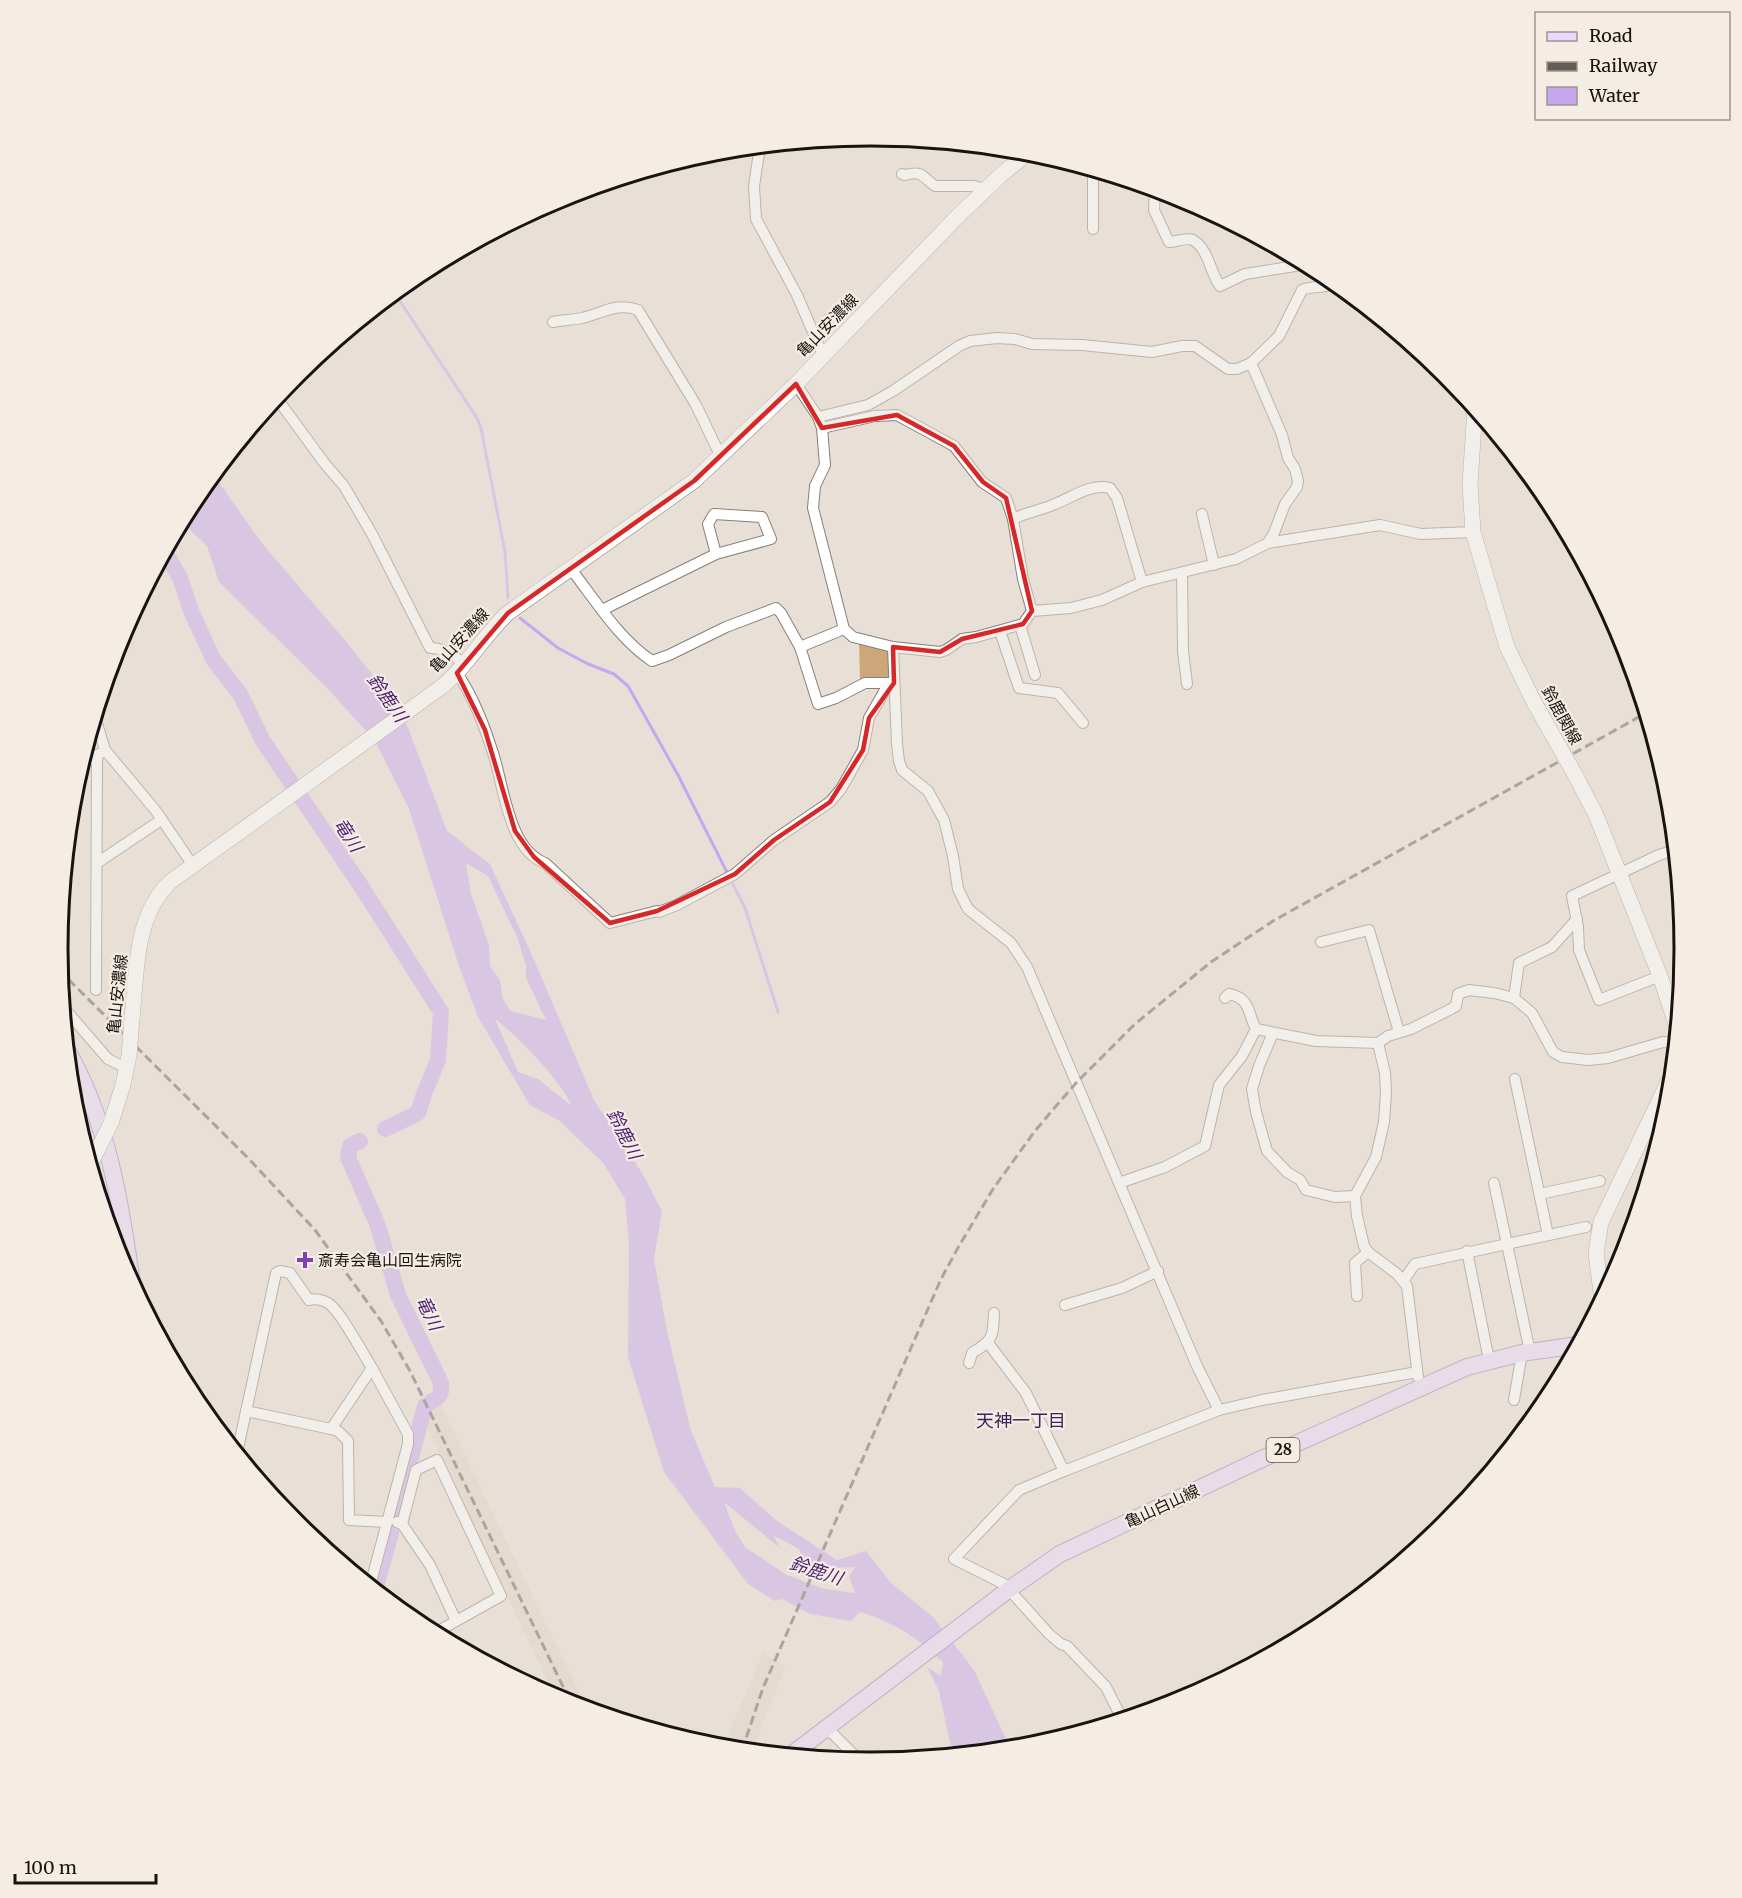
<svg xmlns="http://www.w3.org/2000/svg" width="1742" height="1898" font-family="Merriweather,'Noto Sans JP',serif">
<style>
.built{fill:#e1d3c4}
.green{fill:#cda77a}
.water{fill:#c7a6f0;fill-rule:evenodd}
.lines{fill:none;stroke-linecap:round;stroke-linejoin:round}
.stream{stroke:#c7a6f0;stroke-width:3}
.river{stroke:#c7a6f0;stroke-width:16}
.minor-casing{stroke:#877f77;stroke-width:12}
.secondary-casing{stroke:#877f77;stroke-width:16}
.primary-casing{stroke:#9581ab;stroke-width:18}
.minor{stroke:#fff;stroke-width:10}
.secondary{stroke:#fff;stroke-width:15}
.primary{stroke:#e8d7fe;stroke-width:16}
.rail{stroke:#625d58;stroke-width:3;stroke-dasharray:9 4.5;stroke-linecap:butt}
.secondary-bridge-casing{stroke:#877f77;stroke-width:16;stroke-linecap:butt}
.secondary-bridge{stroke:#fff;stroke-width:15}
.marked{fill:none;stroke:#d62828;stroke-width:4.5;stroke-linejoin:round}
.poi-dot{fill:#7e41b6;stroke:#f5ede4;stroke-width:2}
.labels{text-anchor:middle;stroke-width:4.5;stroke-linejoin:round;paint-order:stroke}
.shield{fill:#f5ede4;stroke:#5a5550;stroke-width:1.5}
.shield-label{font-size:15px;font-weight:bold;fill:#171411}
.street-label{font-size:16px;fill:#171411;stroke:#f5ede4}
.poi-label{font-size:16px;fill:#171411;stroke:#f5ede4;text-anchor:start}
.water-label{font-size:18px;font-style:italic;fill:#4b1e72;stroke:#f5ede4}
.neighbourhood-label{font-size:18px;fill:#3f235c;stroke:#f5ede4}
.rim{fill:none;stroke:#171411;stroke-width:3}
</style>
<rect width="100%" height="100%" fill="#e8e0d7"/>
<!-- built -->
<g class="built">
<polygon points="440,1403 587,1709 556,1699 424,1421 427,1410"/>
<polygon points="763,1653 786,1667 762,1724 753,1751 725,1749 729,1733"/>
</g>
<!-- green -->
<polygon class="green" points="859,642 885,648 889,652 890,671 887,679 860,679"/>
<!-- water -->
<path class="water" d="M 213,474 L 261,542 L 348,644 L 402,712 L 447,831 L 490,864 L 535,962 L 594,1100 L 642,1173 L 662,1211 L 654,1259 L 667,1331 L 691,1431 L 715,1487 L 740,1488 L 777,1521 L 837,1560 L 866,1551 L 891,1583 L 933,1617 L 974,1670 L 1006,1739 L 1003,1750 L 956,1755 L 949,1739 L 939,1691 L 927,1667 L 941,1676 L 943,1662 C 916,1637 896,1623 860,1612 L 851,1621 L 810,1614 L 782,1599 L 775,1601 L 748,1584 L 664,1472 L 628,1357 L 629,1242 L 625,1199 L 604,1164 L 560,1121 L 530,1105 L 478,1017 L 458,963 L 409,809 L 375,741 L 328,689 L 219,582 L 207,546 L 181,521 L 194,496 ZM 466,863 L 488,876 L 518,939 L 526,966 L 526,978 L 546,1020 L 511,1011 L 503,1000 L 500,980 L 490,966 L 489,945 L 471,894 ZM 495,1019 C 518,1036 561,1081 572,1106 L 538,1079 L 518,1072 ZM 724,1502 L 780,1548 L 773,1535 L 799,1549 L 806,1569 L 855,1567 L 849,1576 L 855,1593 L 824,1589 L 787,1575 L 746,1548 L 736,1533 Z"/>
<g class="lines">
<!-- stream -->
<g class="stream">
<polyline points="394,292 477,418 481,428 505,552 508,598"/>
<polyline points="520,618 558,648 588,664 614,674 628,686 678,775 745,908 778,1012"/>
</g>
<!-- river -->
<g class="river">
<polyline points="165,552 180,578 192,613 213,659 240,694 263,741 361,886 441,1012 438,1060 424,1094 418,1113 385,1129"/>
<path d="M 360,1141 L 350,1146 L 348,1157 L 378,1226 L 398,1295 L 441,1383 C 442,1394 440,1397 431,1402"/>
<polyline points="395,1516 425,1406"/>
<polyline points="375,1590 391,1533"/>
</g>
<defs>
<g id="minor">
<polyline points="760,146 754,186 756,219 797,295 823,355"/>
<path d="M 902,174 L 905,175 C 923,170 922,177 935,186 L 974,186 L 986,189"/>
<path d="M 1155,189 L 1154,210 L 1169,242 C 1176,242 1186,237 1193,240 C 1209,249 1210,273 1220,286 L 1245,274 L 1308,264"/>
<polyline points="1093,229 1093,176 1096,171"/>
<path d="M 553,322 C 563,320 573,320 582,318 C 603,313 617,302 638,310 L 696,405 L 721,457"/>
<path d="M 1251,363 L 1279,336 L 1302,290 C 1312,285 1325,289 1337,283"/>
<polyline points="796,384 818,417 822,428 825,465 815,486 813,508 844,629 853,637 893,647 940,652 946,650 962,639 976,637 1023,624 1032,611 1071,608 1102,600 1142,582 1236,559 1268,543 1380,525 1421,534 1473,532"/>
<path d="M 276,397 L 325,464 L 344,486 L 372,534 L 430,648 C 443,647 454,657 465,664"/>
<polyline points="818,417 868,405 893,391 959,346 970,341 997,338 1015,339 1032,344 1082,345 1152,352 1182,346 1195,346 1228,369 1237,369 1251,363 1282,435 1288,458 1295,469 1298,481 1297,487 1285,504 1274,533 1268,543"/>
<polyline points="822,428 875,416 897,415 954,446 982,482 1006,498 1013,519 1023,579 1032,611"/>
<polyline points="1202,514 1214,565"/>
<path d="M 1013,519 C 1027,512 1042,510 1055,504 C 1073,497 1091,483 1110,488 L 1117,498 L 1142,582"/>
<path d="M 571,569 C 595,600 619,639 652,661 L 669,655 L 726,627 L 776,608 L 781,613 L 800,647 L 844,629"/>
<polyline points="1182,573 1183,651 1187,684"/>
<polyline points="602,610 716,554 771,539 762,517 714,514 708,524 716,554"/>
<polyline points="1020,625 1035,675"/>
<polyline points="1000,631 1019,688 1058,693 1083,723"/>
<polyline points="800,647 818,704 836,698 865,683 894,683"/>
<polyline points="893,647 897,744 899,761 902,770 928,791 944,820 953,856 958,889 968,909 1011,943 1027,967 1197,1366 1219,1410"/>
<path d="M 457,673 C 474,698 484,725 493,753 C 504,786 508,849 545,863 L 610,923 L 657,911 L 659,912 L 677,905 L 735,874 L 774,840 L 830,802 L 841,789 L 863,750 L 869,718 L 889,683"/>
<polyline points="95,717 105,750 156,811 192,864"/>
<polyline points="80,765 101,753"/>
<polyline points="97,863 161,820"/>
<polyline points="1321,942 1369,930 1399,1032"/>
<polyline points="1660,976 1599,1000 1579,950 1578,927 1572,896 1659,855 1675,850"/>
<polyline points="96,990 97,755"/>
<path d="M 1225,998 L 1229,994 C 1251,998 1248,1015 1256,1029"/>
<polyline points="1514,998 1519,963 1552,947 1577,919"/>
<polyline points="63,1007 108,1059 126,1068"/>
<polyline points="1273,1033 1259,1066 1252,1089 1256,1112 1267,1151 1287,1172 1300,1180 1306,1190 1335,1197 1355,1196"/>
<polyline points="1378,1043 1385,1073 1386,1093 1384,1122 1376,1157 1355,1196 1357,1216 1364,1246 1368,1252 1397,1274 1407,1286 1418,1377"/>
<polyline points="1515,1079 1548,1235"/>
<polyline points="1119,1183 1165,1167 1205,1146 1219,1085 1242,1056 1256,1029 1316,1041 1378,1043 1388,1036 1411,1029 1451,1009 1456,1006 1458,994 1469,990 1494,993 1514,998 1532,1013 1553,1052 1562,1057 1588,1060 1608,1058 1663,1042 1676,1043"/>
<polyline points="1494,1183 1530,1352"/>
<polyline points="1540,1194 1600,1181"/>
<polyline points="1467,1251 1489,1360"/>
<polyline points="1403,1281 1415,1264 1586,1227"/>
<polyline points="1357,1296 1355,1263 1368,1252"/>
<polyline points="1065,1305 1122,1288 1158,1271"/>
<polyline points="988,1343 1026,1393 1064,1471"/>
<path d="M 969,1363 L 972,1353 C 993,1340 993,1338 994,1313"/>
<polyline points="1514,1400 1522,1353"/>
<polyline points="246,1411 331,1429 372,1368 408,1434 408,1444 370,1586"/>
<polyline points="331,1429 338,1431 348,1441 349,1520 386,1522"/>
<path d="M 237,1453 L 276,1273 L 280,1271 L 290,1273 L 309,1300 C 315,1298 323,1300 328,1303 C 340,1310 363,1354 372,1368"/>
<polyline points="397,1522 402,1524 430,1565 456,1621"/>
<polyline points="402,1524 416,1470 437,1460 501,1596 433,1634"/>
<polyline points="398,1608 400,1607 403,1613"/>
<polyline points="1122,1719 1106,1687 1067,1646 1061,1644 1049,1634 1004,1584 954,1559 1019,1490 1064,1471 1219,1410 1262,1400 1417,1372"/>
<polyline points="825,1729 833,1734 861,1762"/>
</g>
<g id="secondary">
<polyline points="1475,408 1470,484 1473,532 1507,647 1535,704"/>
<polyline points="1573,771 1596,815 1660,976 1677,1027"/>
<path d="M 132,1018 C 137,972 134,917 170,882 L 440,688 C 467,667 483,636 508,613 L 694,481 L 796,384 L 957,217 L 1003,173 L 1031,151"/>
<polyline points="111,1123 123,1085 129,1056"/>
<polyline points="1602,1300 1596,1253 1601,1222 1673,1072"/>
</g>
<g id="primary">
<path d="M 67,1050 C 108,1122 121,1204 132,1284"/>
<polyline points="791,1755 1008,1590 1060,1554 1264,1458 1467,1367 1522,1353 1578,1345"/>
</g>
</defs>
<!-- minor casing -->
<use href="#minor" class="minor-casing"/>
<!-- secondary casing -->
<use href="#secondary" class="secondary-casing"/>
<!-- primary casing -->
<use href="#primary" class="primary-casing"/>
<!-- minor -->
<use href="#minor" class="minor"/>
<!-- secondary -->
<use href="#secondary" class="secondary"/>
<!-- primary -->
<use href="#primary" class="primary"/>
<!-- rail -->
<g class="rail">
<polyline points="59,970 249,1159 315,1230 381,1321 410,1371 572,1705"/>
<polyline points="742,1750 763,1688 941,1279 959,1246 993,1189 1035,1131 1056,1106 1077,1082 1135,1024 1211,962 1273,921 1646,713"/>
</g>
<defs>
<g id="secondary-bridge">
<polyline points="1535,704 1573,771"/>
<polyline points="129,1056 132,1018"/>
<polyline points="90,1165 111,1123"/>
</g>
</defs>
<!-- secondary-bridge casing -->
<use href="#secondary-bridge" class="secondary-bridge-casing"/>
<!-- secondary-bridge -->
<use href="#secondary-bridge" class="secondary-bridge"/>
</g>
<!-- marked area -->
<path d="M0 0H1742V1898H0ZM 796,384 L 822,428 L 897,415 L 954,446 L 983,482 L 1006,498 L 1032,611 L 1023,624 L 962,639 L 940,652 L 893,647 L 894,683 L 869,718 L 863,750 L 830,802 L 774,840 L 735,874 L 657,911 L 610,923 L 534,857 L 515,831 L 485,730 L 457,673 L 508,613 L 694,481 Z" fill="#e8e0d7" fill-opacity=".55" fill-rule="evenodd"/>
<path class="marked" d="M 796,384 L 822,428 L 897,415 L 954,446 L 983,482 L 1006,498 L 1032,611 L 1023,624 L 962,639 L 940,652 L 893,647 L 894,683 L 869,718 L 863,750 L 830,802 L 774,840 L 735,874 L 657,911 L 610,923 L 534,857 L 515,831 L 485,730 L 457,673 L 508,613 L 694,481 Z"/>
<!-- markers -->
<path class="poi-dot" d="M302 1251h6v6h6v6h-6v6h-6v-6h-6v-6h6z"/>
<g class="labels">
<!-- shield labels -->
<rect class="shield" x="1266.5" y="1438" width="33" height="24" rx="4.5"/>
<g class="shield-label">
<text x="1283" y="1455">28</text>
</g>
<!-- street labels -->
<g class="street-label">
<text transform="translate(827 325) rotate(-46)" y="6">亀山安濃線</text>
<text transform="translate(459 640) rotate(-48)" y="6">亀山安濃線</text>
<text transform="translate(1562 715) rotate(61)" y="6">鈴鹿関線</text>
<text transform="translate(117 994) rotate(-84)" y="6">亀山安濃線</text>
<text transform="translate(1162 1506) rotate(-25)" y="6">亀山白山線</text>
</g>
<!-- poi labels -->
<g class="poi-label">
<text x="318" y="1266">斎寿会亀山回生病院</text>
</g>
<!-- water labels -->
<g class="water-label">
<text transform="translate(387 698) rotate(55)" y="6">鈴鹿川</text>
<text transform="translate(348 835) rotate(57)" y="6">竜川</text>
<text transform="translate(624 1134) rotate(63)" y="6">鈴鹿川</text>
<text transform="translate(429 1313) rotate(64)" y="6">竜川</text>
<text transform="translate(816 1571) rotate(18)" y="6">鈴鹿川</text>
</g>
<!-- neighbourhood labels -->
<g class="neighbourhood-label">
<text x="1021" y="1427">天神一丁目</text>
</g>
</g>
<!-- crop -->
<path d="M0 0H1742V1898H0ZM68 949a803 803 0 1 1 1606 0a803 803 0 1 1-1606 0Z" fill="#f5ede4" fill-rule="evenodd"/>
<path class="rim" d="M68 949a803 803 0 1 1 1606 0a803 803 0 1 1-1606 0Z"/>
<!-- legend -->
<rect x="1535" y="12" width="195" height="108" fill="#f5ede4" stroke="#9c9690" stroke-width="1.5"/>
<rect x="1547" y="32" width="30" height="9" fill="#e8d7fe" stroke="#9c9690" stroke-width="1.5"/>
<text x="1589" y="42" font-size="18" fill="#171411">Road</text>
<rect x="1547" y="62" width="30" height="9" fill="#625d58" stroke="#9c9690" stroke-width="1.5"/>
<text x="1589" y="72" font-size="18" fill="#171411">Railway</text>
<rect x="1547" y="87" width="30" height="18" fill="#c7a6f0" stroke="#9c9690" stroke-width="1.5"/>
<text x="1589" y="102" font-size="18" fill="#171411">Water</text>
<!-- scale -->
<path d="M15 1874v9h141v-9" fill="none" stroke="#171411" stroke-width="3"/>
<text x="24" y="1874" font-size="18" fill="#171411" stroke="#f5ede4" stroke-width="4.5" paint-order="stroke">100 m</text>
</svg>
